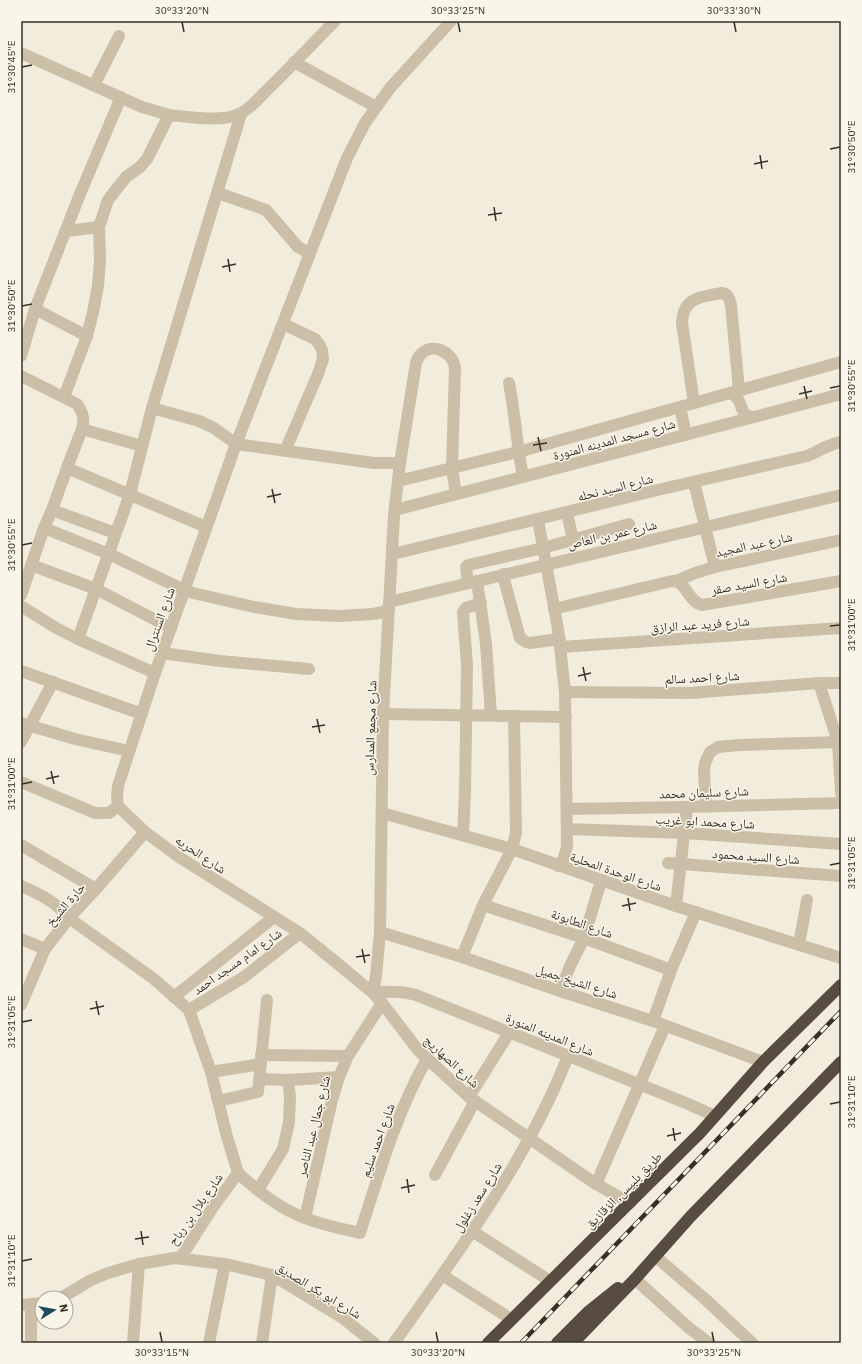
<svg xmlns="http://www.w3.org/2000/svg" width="862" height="1364" font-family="'IBM Plex Sans','Noto Naskh Arabic',sans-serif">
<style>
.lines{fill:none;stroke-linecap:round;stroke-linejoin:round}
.minor{stroke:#cbbfa8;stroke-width:12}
.highway{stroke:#584c40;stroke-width:12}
.rail-casing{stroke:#373029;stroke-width:4.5}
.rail{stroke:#faf5e9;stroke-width:3;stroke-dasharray:9;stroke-linecap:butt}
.ticks{fill:none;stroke:#373029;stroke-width:1.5}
.labels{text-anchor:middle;stroke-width:3;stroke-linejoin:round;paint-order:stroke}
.street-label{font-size:13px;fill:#373029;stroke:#faf5e9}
.neatline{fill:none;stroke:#373029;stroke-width:1.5}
.ticks-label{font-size:10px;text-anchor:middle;fill:#373029}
</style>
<rect width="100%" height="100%" fill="#f2ecdd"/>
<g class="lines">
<!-- minor -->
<g class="minor">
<polyline points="21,53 142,107 169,115 147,159 140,167 126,177 108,200 99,227 100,260 98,286 93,312 87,336 64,397"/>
<polyline points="294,62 376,107"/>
<polyline points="94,85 119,36"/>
<path d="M 169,115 C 190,117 223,123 241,113 C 251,108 259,98 266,91 C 290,68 312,44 335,21"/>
<polyline points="218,193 266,210 298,247 309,253"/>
<polyline points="67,231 99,227"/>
<polyline points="283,324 315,339 319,344 322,350 323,359 318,374 285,451"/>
<polyline points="87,336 35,309 80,194 121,97"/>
<polyline points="21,356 35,309"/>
<path d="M 21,376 L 77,404 C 83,412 85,419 82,429 L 142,446"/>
<path d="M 509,383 C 515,414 517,446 523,477"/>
<path d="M 730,393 C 747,400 736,417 754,417"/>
<path d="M 694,403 L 682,323 C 683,297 701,297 722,293 C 729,294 729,299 731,305 L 739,390"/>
<polyline points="680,407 686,435"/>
<polyline points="152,408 241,114"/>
<polyline points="67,468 82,429"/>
<polyline points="398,481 518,452 841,362"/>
<polyline points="694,482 715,567"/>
<path d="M 456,494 L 452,469 L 455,367 C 452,352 433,342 421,354 C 419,356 417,360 416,363 L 400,463 L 394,515 L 383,714 L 380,932 L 376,976 L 373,993 C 388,991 401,991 416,995 L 686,1103 L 715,1116"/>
<polyline points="52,510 67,468 206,527"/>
<polyline points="395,510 754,417 841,394"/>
<polyline points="567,513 573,540"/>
<polyline points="538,520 558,629 565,692 567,847 563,860 558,866"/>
<polyline points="44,528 109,554 180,588 193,593 254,607 296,614 340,616 373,614 383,612 389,608"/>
<path d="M 393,554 L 653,491 L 807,456 C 820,451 826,445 841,442"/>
<polyline points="31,565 96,589 171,628"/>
<polyline points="503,574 506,587 520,638 526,642 530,643 560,639"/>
<polyline points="477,581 486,644 491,715"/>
<polyline points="676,581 695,573 715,567 841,540"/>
<polyline points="468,583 466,567 468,565 543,548 629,524"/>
<polyline points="21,595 44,528 52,510 115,533"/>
<polyline points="389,602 841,495"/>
<polyline points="21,606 56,628 78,639 155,673"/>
<path d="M 554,609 L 672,581 C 687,581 687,601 702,605 L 841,581"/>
<polyline points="78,639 130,494 152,408 199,421 214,428 236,444 374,463 400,463"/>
<polyline points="561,647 841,628"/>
<polyline points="162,653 220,661 309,669"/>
<polyline points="21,671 142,714"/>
<polyline points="819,683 838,742 841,793"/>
<polyline points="565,692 690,693 819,683 841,683"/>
<polyline points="383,714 566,717"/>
<polyline points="21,723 75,739 129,751"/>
<polyline points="21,742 53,682"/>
<polyline points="21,782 95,813 109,813 118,806"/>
<polyline points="118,806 117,797 118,786 155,673 236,444 347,158 365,123 390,88 451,21"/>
<polyline points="118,806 145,832 179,857 300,933 338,964 373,993 382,1003 418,1050 469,1097 596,1184 630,1203"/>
<polyline points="706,806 704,772 705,763 710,752 718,747 739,745 841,742"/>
<polyline points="567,809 687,807 841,803"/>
<polyline points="382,813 512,849 676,906 841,958"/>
<polyline points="567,829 684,833 841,844"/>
<polyline points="463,835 465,792 467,666 463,612 466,608 481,603"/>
<polyline points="21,845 96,889"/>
<polyline points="668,863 841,876"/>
<path d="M 21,886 C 40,894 56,902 69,918 L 154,979 L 189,1010 L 211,1072 L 226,1133 L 238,1173"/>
<polyline points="483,905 584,938 671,970"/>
<polyline points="676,906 687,807"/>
<polyline points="380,932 462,957 560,991 653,1021 763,1062"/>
<polyline points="21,939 45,949"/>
<polyline points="799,945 807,900"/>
<polyline points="462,957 483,905 512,849 516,833 514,716"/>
<polyline points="560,991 571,964 584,938 601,881"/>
<polyline points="174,997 274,917"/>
<polyline points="21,1005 45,949 69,918 96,889 145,832"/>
<polyline points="189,1010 244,977 300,933"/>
<polyline points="653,1021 671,970 696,912"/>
<polyline points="261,1055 348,1056"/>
<polyline points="211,1072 261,1064"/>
<polyline points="260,1079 288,1080 339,1077"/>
<polyline points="469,1097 509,1033"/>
<polyline points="218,1101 258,1092 267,1000"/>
<path d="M 238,1173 C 258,1191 280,1209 305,1218 C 323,1225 342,1229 360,1233 C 379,1174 396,1113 427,1059"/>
<polyline points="435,1175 475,1101"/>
<polyline points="596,1184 665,1026"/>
<polyline points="258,1190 283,1149 289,1122 290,1097 288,1080"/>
<polyline points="305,1218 332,1100 339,1077 348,1056 382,1003"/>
<polyline points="472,1231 550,1281"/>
<polyline points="655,1256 705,1299 752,1343"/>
<polyline points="174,1258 225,1264 272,1275 344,1319 374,1343"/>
<polyline points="442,1275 511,1319"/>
<polyline points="635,1279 689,1328 709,1343"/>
<polyline points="61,1298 91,1280 108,1273 139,1264 180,1257 183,1254 213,1207 238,1173"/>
<polyline points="21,1305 42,1303"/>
<polyline points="31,1343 31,1304"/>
<polyline points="133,1343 139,1264"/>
<polyline points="209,1343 225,1264"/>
<polyline points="262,1343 272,1275"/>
<path d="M 394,1343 C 458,1252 527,1161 568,1056"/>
</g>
<!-- highway -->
<g class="highway">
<polyline points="488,1343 700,1133 763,1062 841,985"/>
<polyline points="557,1343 588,1312 618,1288"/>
<polyline points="573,1343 635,1279 691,1216 841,1062"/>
</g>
<defs>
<polyline id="rail" points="521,1343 841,1011"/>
</defs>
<!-- rail casing -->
<use href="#rail" class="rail-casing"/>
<!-- rail -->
<use href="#rail" class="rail"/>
</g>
<!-- ticks -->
<path class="ticks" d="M 182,22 L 184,32M 458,22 L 460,32M 734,22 L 736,32M 22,67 L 32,65M 830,149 L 840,147M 760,155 L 762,169M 754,164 L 768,161M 494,207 L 496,221M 488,215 L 502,213M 228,259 L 230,272M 222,267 L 236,264M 22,306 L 32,304M 804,386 L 807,399M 830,388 L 840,386M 799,394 L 812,391M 538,437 L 541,451M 533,445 L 547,443M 272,489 L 275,503M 267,497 L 281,494M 22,545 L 32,543M 830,626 L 840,625M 583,667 L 586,681M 578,676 L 591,673M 317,719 L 320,733M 312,727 L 325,725M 51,771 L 54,784M 46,779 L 59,776M 22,784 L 32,782M 830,865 L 840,863M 628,898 L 630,911M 622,906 L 636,903M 362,949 L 365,963M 356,957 L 370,955M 96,1001 L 99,1015M 90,1009 L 104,1006M 22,1022 L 32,1020M 830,1104 L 840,1102M 673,1128 L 675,1141M 667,1136 L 681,1133M 407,1179 L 409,1193M 401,1188 L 415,1185M 141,1231 L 143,1245M 135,1239 L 149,1237M 22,1261 L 32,1259M 160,1332 L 162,1342M 436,1332 L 438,1342M 712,1332 L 714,1342"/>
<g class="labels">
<!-- street labels -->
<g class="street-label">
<text transform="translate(614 439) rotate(-15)" y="5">شارع مسجد المدينه المنورة</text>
<text transform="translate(615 487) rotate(-14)" y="5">شارع السيد نحله</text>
<text transform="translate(612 534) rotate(-13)" y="5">شارع عمر بن العاص</text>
<text transform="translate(754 544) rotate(-12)" y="5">شارع عبد المجيد</text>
<text transform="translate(749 583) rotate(-10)" y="5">شارع السيد صقر</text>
<text transform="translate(159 619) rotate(-70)" y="5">شارع السنترال</text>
<text transform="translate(700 624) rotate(-4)" y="5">شارع فريد عبد الرازق</text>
<text transform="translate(702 677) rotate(-3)" y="5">شارع احمد سالم</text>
<text transform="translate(370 728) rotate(-88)" y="5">شارع مجمع المدارس</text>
<text transform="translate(704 792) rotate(-2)" y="5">شارع سليمان محمد</text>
<text transform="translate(705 821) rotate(3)" y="5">شارع محمد ابو غريب</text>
<text transform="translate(201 854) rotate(34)" y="5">شارع الحريه</text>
<text transform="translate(756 856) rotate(4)" y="5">شارع السيد محمود</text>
<text transform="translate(616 871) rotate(19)" y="5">شارع الوحدة المحلية</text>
<text transform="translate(65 904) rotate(-49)" y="5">حارة الشيخ</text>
<text transform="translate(582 923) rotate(19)" y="5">شارع الطابونة</text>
<text transform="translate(237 961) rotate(-35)" y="5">شارع امام مسجد احمد</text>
<text transform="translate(577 981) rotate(18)" y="5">شارع الشيخ جميل</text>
<text transform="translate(550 1034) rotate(22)" y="5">شارع المدينه المنورة</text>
<text transform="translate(452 1061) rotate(43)" y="5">شارع الصهاريج</text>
<text transform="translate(313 1126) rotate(-76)" y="5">شارع جمال عبد الناصر</text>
<text transform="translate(377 1140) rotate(-70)" y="5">شارع احمد سليم</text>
<text transform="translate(623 1190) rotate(-45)" y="5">طريق بلبيس, الزقازيق</text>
<text transform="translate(477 1197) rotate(-58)" y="5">شارع سعد زغلول</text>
<text transform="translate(195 1209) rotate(-55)" y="5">شارع بلال بن رباح</text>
<text transform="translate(319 1290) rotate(31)" y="5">شارع ابو بكر الصديق</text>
</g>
</g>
<!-- border -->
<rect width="862" height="1364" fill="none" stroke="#faf5e9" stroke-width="44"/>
<!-- north arrow -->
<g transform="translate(54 1310) rotate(79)"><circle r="19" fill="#faf5e9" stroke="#aca69c"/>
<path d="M0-3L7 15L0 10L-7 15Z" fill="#1e4a59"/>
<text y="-6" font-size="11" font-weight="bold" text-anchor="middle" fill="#373029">N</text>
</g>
<rect x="22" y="22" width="818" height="1320" class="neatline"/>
<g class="ticks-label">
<text x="182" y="14">30°33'20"N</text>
<text x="458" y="14">30°33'25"N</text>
<text x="734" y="14">30°33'30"N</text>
<text transform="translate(11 67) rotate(-90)" y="4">31°30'45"E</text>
<text transform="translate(851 147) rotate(-90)" y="4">31°30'50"E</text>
<text transform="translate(11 306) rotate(-90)" y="4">31°30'50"E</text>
<text transform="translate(851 386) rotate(-90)" y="4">31°30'55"E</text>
<text transform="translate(11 545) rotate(-90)" y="4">31°30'55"E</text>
<text transform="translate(851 625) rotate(-90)" y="4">31°31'00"E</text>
<text transform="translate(11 784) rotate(-90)" y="4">31°31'00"E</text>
<text transform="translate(851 863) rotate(-90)" y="4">31°31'05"E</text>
<text transform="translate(11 1022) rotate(-90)" y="4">31°31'05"E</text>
<text transform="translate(851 1102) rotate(-90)" y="4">31°31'10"E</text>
<text transform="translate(11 1261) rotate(-90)" y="4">31°31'10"E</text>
<text x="162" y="1356">30°33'15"N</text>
<text x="438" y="1356">30°33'20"N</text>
<text x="714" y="1356">30°33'25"N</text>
</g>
</svg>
